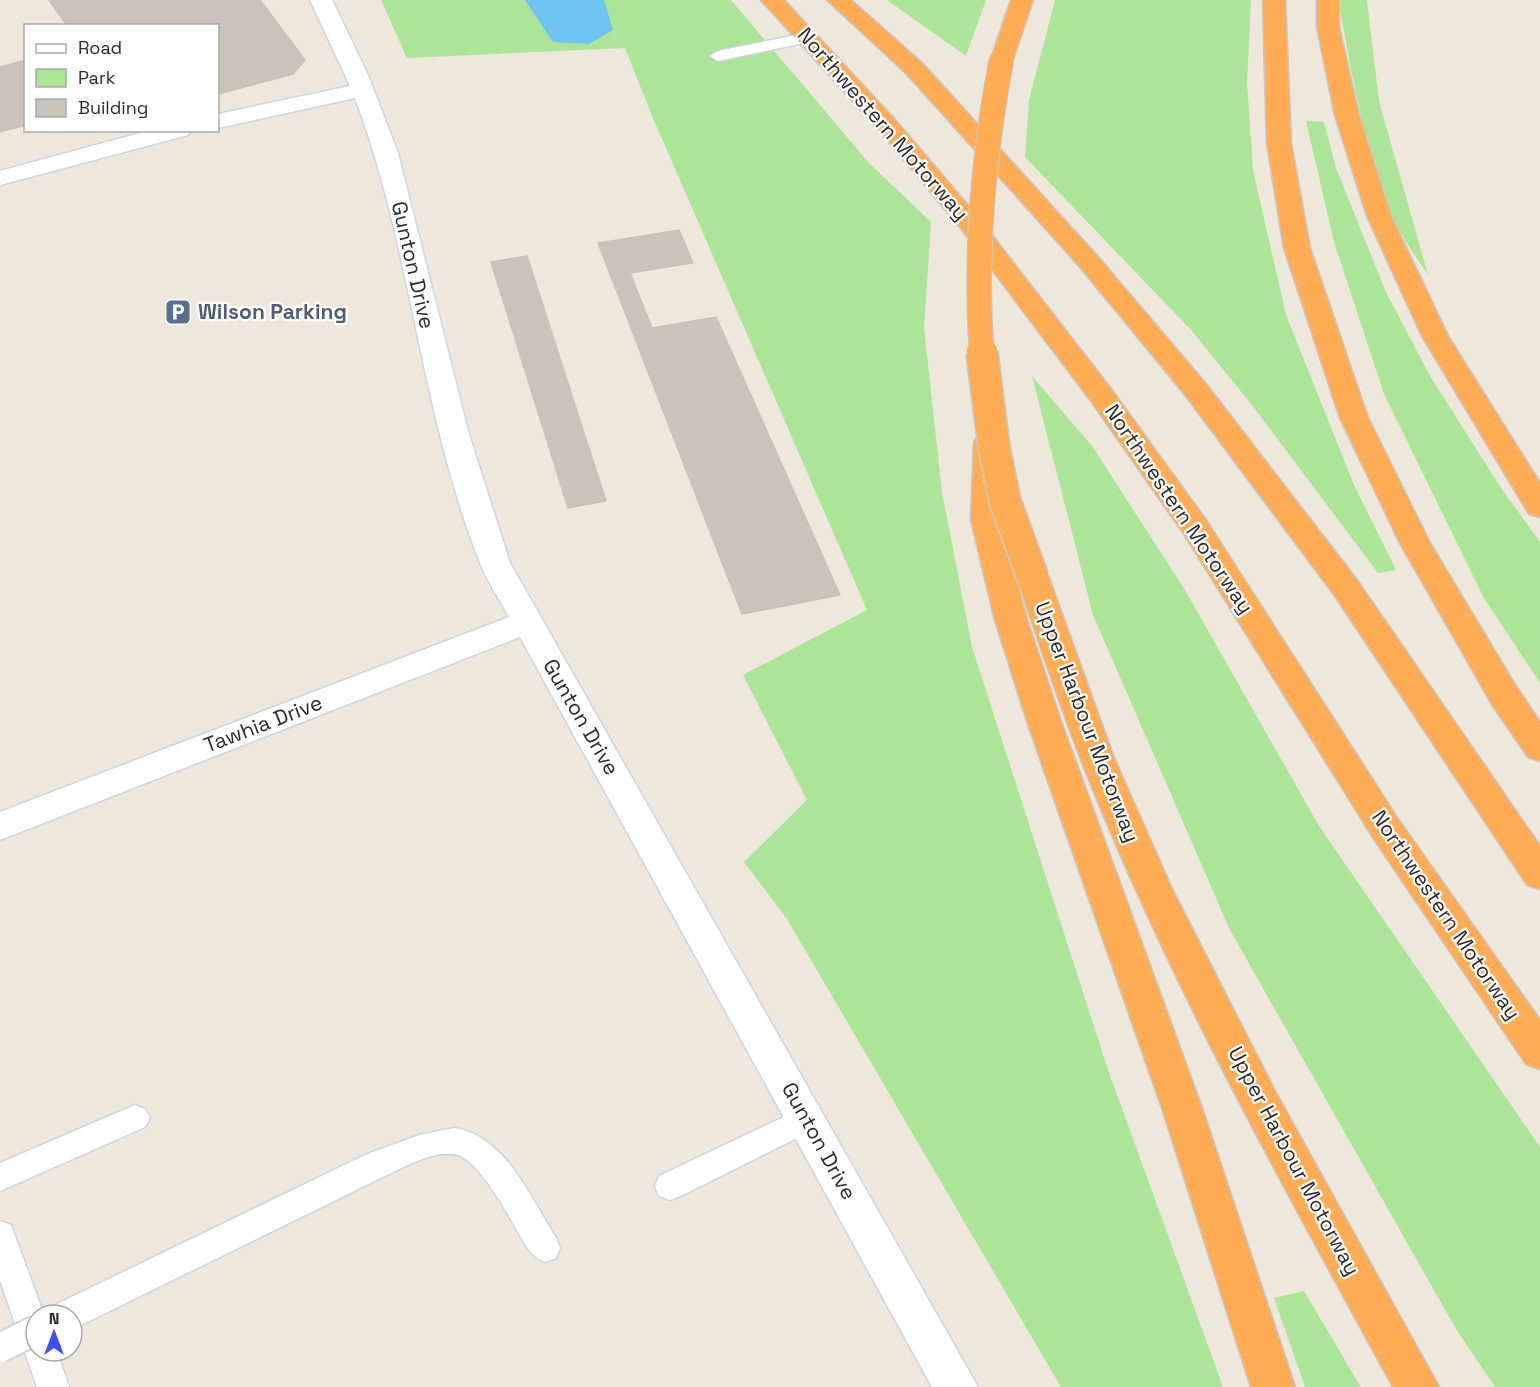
<svg xmlns="http://www.w3.org/2000/svg" width="1540" height="1387" font-family="'Space Grotesk',sans-serif">
<style>
.green{fill:#ace498}
.water{fill:#6ec3f0}
.building{fill:#c8c4bc;stroke:#c8c3b6;stroke-width:1.5}
.lines{fill:none;stroke-linecap:round;stroke-linejoin:round}
.lane-casing{stroke:#d1d3e3;stroke-width:3}
.street-casing{stroke:#d1d3e3;stroke-width:3}
.highway-casing{stroke:#c8c8c8;stroke-width:3}
.lane{fill:#fff;fill-rule:evenodd}
.street{fill:#fff;fill-rule:evenodd}
.highway{fill:#ffac55;fill-rule:evenodd}
.lane-bridge-casing{stroke:#d1d3e3;stroke-width:32;stroke-linecap:butt}
.highway-bridge-far1-casing{stroke:#c8c8c8;stroke-width:26;stroke-linecap:butt}
.highway-bridge-casing{stroke:#c8c8c8;stroke-width:34;stroke-linecap:butt}
.lane-bridge{stroke:#fff;stroke-width:28}
.highway-bridge-far1{stroke:#ffac55;stroke-width:24}
.highway-bridge{stroke:#ffac55;stroke-width:31}
.labels{text-anchor:middle;stroke-width:4.5;stroke-linejoin:round;paint-order:stroke}
.street-label{font-size:21px;fill:#2a2a2a;stroke:#fff}
.service-label{font-size:21px;font-weight:bold;fill:#4e5e75;stroke:#fff;text-anchor:start}
</style>
<rect width="100%" height="100%" fill="#ede7dc"/>
<!-- green -->
<g class="green">
<polygon points="381,0 731,0 869,163 931,222 924,328 942,492 972,647 1107,1067 1223,1387 1061,1387 787,919 744,862 807,800 743,675 867,610 653,118 625,48 407,58"/>
<polygon points="887,0 986,0 966,56"/>
<polygon points="1055,0 1251,0 1247,83 1253,170 1286,315 1354,485 1396,570 1378,573 1252,405 1192,331 1025,157 1029,100"/>
<path d="M 1338,0 L 1367,0 L 1379,101 L 1428,275 C 1414,253 1398,232 1388,207 C 1363,142 1351,68 1338,0 Z"/>
<polygon points="1306,121 1324,122 1336,168 1385,290 1430,376 1501,488 1540,542 1540,683 1484,598 1384,394 1334,242"/>
<polygon points="1032,376 1092,446 1185,590 1319,826 1540,1147 1540,1387 1495,1387 1456,1329 1230,930 1093,615"/>
<polygon points="1304,1291 1359,1384 1361,1387 1305,1387 1274,1298"/>
</g>
<!-- water -->
<polygon class="water" points="525,0 604,0 613,30 589,44 553,42"/>
<!-- building -->
<g class="building">
<polygon points="49,0 260,0 305,60 293,74 218,94 218,26 67,26"/>
<polygon points="26,60 26,125 0,132 0,67"/>
<polygon points="679,230 693,263 630,273 652,328 716,317 840,595 742,614 598,243"/>
<polygon points="527,256 606,501 568,508 491,262"/>
</g>
<g class="lines">
<defs>
<g id="lane">
<polygon points="807,33 813,35 815,38 813,41 718,61 710,56 718,51"/>
<polygon points="135,1105 145,1109 150,1118 145,1127 0,1191 0,1163"/>
<polygon points="807,1106 817,1110 822,1119 817,1128 681,1196 670,1200 659,1196 655,1186 659,1176"/>
<path d="M 454,1128 C 506,1136 531,1199 556,1238 L 560,1248 L 556,1258 L 545,1262 C 531,1257 526,1245 518,1232 C 507,1213 479,1161 458,1155 C 436,1149 406,1166 387,1175 L 79,1326 L 72,1329 L 72,1315 L 52,1315 L 57,1304 L 365,1155 L 419,1135 Z"/>
<polygon points="0,1221 11,1225 44,1315 36,1315 36,1351 57,1351 69,1387 37,1387 0,1280"/>
</g>
<g id="street">
<path d="M 310,0 L 332,0 L 368,75 L 398,153 L 468,431 L 510,563 L 978,1387 L 932,1387 L 520,637 L 0,840 L 0,812 L 509,617 C 499,598 486,580 479,560 C 420,411 412,248 355,98 L 218,128 L 218,114 L 350,86 Z"/>
<polygon points="151,130 191,130 188,135 0,185 0,171"/>
</g>
<g id="highway">
<polygon points="761,0 784,0 896,121 978,217 1111,389 1206,520 1398,819 1540,1020 1540,1069 1526,1064 1374,839 1184,534 1091,401 960,227 880,131"/>
<polygon points="827,0 851,0 922,63 1099,258 1206,384 1357,580 1540,846 1540,889 1527,885 1335,596 1186,396 1081,268 906,73"/>
<polygon points="1011,0 1033,0 1012,62 1009,67 993,67 990,62"/>
<polygon points="1263,0 1285,0 1291,143 1310,248 1368,418 1430,543 1517,688 1540,722 1540,761 1528,757 1493,706 1400,543 1340,418 1284,248 1267,143"/>
<polygon points="1317,0 1339,0 1339,27 1359,115 1391,216 1448,336 1540,483 1540,517 1529,514 1422,336 1367,216 1335,115 1317,27"/>
<polygon points="988,433 998,436 1002,442 1001,520 1027,620 1062,724 1203,1111 1295,1387 1251,1387 1163,1111 1028,724 995,620 971,520 974,442 978,436"/>
<path d="M 1033,567 L 1044,570 L 1049,578 L 1114,758 L 1172,889 L 1276,1093 L 1439,1387 L 1393,1387 C 1286,1191 1176,995 1092,787 C 1064,719 1041,648 1017,578 L 1022,570 Z"/>
</g>
</defs>
<!-- lane casing -->
<use href="#lane" class="lane-casing"/>
<!-- street casing -->
<use href="#street" class="street-casing"/>
<!-- highway casing -->
<use href="#highway" class="highway-casing"/>
<!-- lane -->
<use href="#lane" class="lane"/>
<!-- street -->
<use href="#street" class="street"/>
<!-- highway -->
<use href="#highway" class="highway"/>
<defs>
<polyline id="lane-bridge" points="0,1348 36,1330"/>
<path id="highway-bridge-far1" d="M 982,355 C 974,256 983,159 1001,62"/>
<polyline id="highway-bridge" points="982,353 994,447 1005,501 1033,578"/>
</defs>
<!-- lane-bridge casing -->
<use href="#lane-bridge" class="lane-bridge-casing"/>
<!-- highway-bridge-far1 casing -->
<use href="#highway-bridge-far1" class="highway-bridge-far1-casing"/>
<!-- highway-bridge casing -->
<use href="#highway-bridge" class="highway-bridge-casing"/>
<!-- lane-bridge -->
<use href="#lane-bridge" class="lane-bridge"/>
<!-- highway-bridge-far1 -->
<use href="#highway-bridge-far1" class="highway-bridge-far1"/>
<!-- highway-bridge -->
<use href="#highway-bridge" class="highway-bridge"/>
</g>
<!-- icons -->
<defs>
<symbol id="parking-square" viewBox="-11 -11 22 22"><rect x="-9" y="-9" width="18" height="18" rx="4" fill="#5c6f8a" stroke="#fff"/><path d="M-3.5-5.5H1a3.5 3.5 0 0 1 0 7H-1V5.5H-3.5ZM-1-3.4V-.6H.8a1.4 1.4 0 0 0 0-2.8Z" fill="#fff"/></symbol>
</defs>
<g fill-rule="evenodd">
<use href="#parking-square" x="163" y="297" width="30" height="30"/>
</g>
<g class="labels">
<!-- street labels -->
<g class="street-label">
<text transform="translate(883 124) rotate(49)" y="7">Northwestern Motorway</text>
<text transform="translate(413 265) rotate(77)" y="7">Gunton Drive</text>
<text transform="translate(1179 509) rotate(56)" y="7">Northwestern Motorway</text>
<text transform="translate(581 717) rotate(60)" y="7">Gunton Drive</text>
<text transform="translate(1087 722) rotate(69)" y="7">Upper Harbour Motorway</text>
<text transform="translate(263 724) rotate(-21)" y="7">Tawhia Drive</text>
<text transform="translate(1446 915) rotate(56)" y="7">Northwestern Motorway</text>
<text transform="translate(819 1141) rotate(61)" y="7">Gunton Drive</text>
<text transform="translate(1294 1161) rotate(62)" y="7">Upper Harbour Motorway</text>
</g>
<!-- service labels -->
<g class="service-label">
<text x="198" y="319">Wilson Parking</text>
</g>
</g>
<!-- legend -->
<rect x="24" y="24" width="195" height="108" fill="#ffffff" stroke="#aaaaaa" stroke-width="1.5"/>
<rect x="36" y="44" width="30" height="9" fill="#ffffff" stroke="#aaaaaa" stroke-width="1.5"/>
<text x="78" y="54" font-size="18" fill="#2a2a2a">Road</text>
<rect x="36" y="69" width="30" height="18" fill="#ace498" stroke="#aaaaaa" stroke-width="1.5"/>
<text x="78" y="84" font-size="18" fill="#2a2a2a">Park</text>
<rect x="36" y="99" width="30" height="18" fill="#c8c4bc" stroke="#aaaaaa" stroke-width="1.5"/>
<text x="78" y="114" font-size="18" fill="#2a2a2a">Building</text>
<!-- north arrow -->
<g transform="translate(54 1333)"><circle r="28" fill="#ffffff" stroke="#aaaaaa" stroke-width="1.5"/>
<path d="M0-4.5L10 22L0 15L-10 22Z" fill="#3a4ffb"/>
<text y="-9" font-size="16" font-weight="bold" text-anchor="middle" fill="#2a2a2a">N</text>
</g>
</svg>
